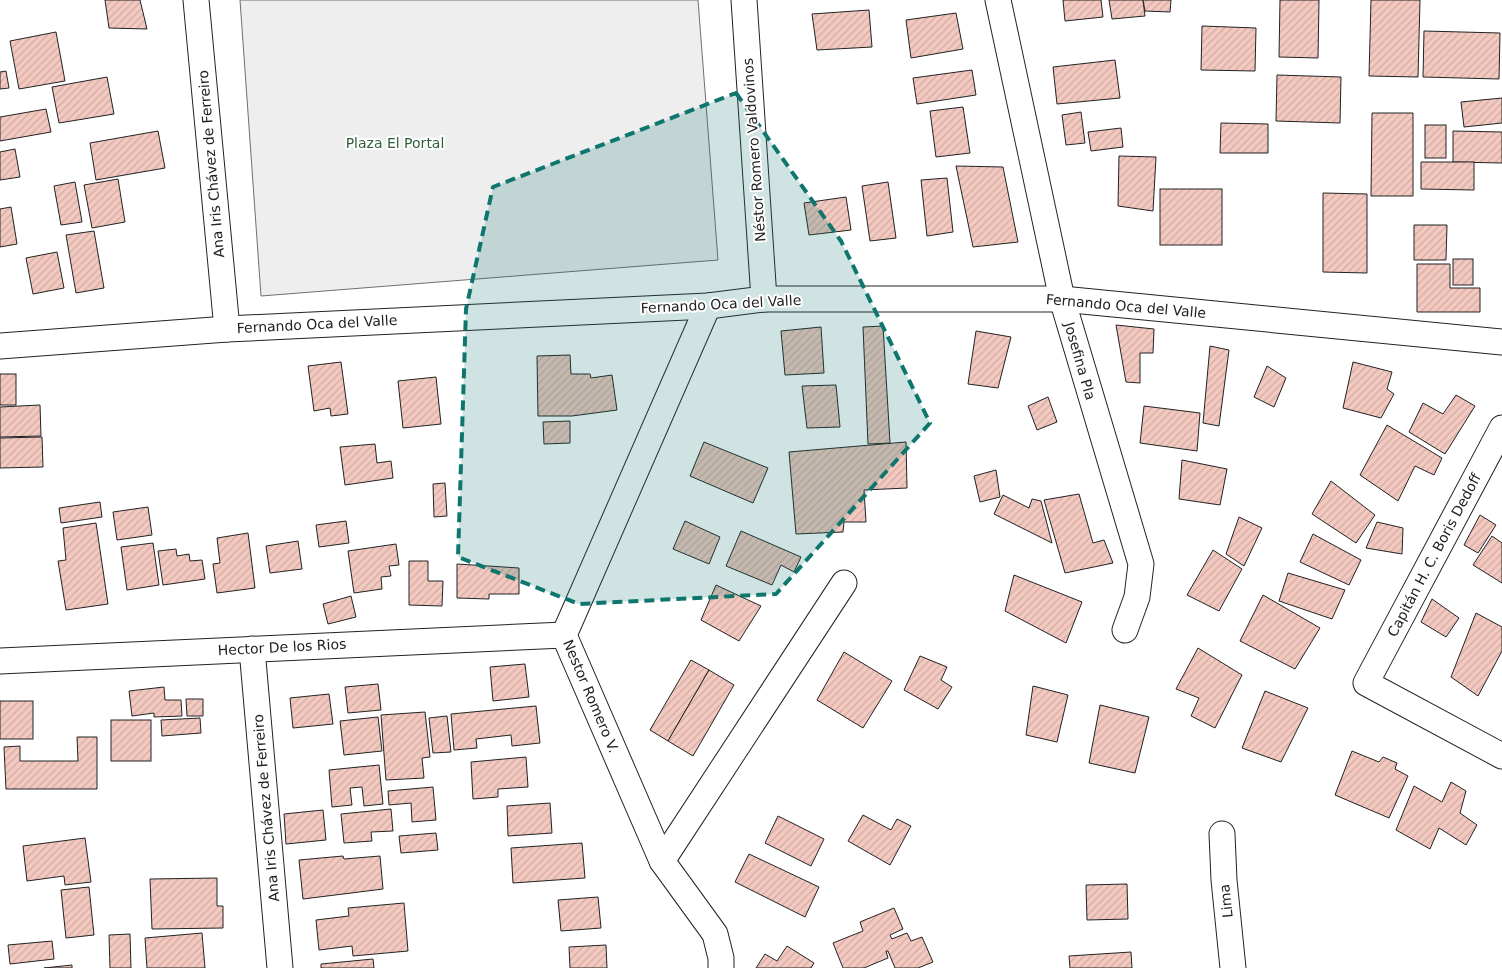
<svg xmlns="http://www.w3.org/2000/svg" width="1502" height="968" font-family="'DejaVu Sans',sans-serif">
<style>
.park{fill:#eee;stroke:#6f6f6f}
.building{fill:url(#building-hatch);stroke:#222}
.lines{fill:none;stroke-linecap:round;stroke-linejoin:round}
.street-casing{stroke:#222;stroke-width:27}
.street{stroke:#fff;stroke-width:25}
.marked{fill:#0f766e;fill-opacity:0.2;stroke:#0f766e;stroke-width:4;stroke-dasharray:10 6;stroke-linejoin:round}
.labels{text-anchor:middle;stroke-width:4;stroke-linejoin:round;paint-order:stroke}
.park-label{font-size:14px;fill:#2f5e38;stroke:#fff}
.street-label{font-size:14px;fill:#222;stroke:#fff}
</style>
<defs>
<pattern id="building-hatch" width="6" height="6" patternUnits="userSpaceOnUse" patternTransform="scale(1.25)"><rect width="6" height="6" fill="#f3c9c0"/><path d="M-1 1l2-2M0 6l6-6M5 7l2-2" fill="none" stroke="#d0aca5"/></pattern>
</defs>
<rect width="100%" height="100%" fill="#fff"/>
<!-- park -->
<polygon class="park" points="240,0 698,0 718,260 261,296"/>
<!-- building -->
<g class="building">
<polygon points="105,0 140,0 147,29 109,28"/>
<polygon points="1063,0 1101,0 1103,17 1065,21"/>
<polygon points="1109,0 1143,0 1145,16 1112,19"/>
<polygon points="1143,0 1171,0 1170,12 1145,11"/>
<polygon points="1280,0 1319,0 1318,58 1279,57"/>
<polygon points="1371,0 1420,0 1418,77 1369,76"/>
<polygon points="869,10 872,47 817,50 812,14"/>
<polygon points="956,13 963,49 911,58 906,20"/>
<polygon points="1202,26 1256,28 1255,71 1201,70"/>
<polygon points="1424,31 1500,33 1499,79 1423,77"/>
<polygon points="56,32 65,81 19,89 10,41"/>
<polygon points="1115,60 1120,98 1057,104 1053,67"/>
<polygon points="972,70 976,95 917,104 913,78"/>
<polygon points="6,71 9,88 0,89 0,72"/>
<polygon points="1277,75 1341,77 1340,123 1276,121"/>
<polygon points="107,77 114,114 59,123 52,87"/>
<polygon points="1502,98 1502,123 1464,127 1461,102"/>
<polygon points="963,107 970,153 936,157 930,111"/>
<polygon points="46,109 51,132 0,141 0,117"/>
<polygon points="1081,112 1085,143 1066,145 1062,115"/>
<polygon points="1372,113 1413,113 1413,196 1371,196"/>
<polygon points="1221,123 1268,124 1268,153 1220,153"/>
<rect x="1425" y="125" width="21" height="33"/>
<polygon points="1121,128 1123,147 1091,151 1088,132"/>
<polygon points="158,131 165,168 96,180 90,143"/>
<polygon points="1453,131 1502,132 1502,163 1453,162"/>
<polygon points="15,149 20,177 0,180 0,152"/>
<polygon points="1119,156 1156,157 1153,211 1118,206"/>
<polygon points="1421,162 1474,162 1474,190 1421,189"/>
<polygon points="956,166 1003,167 1018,242 973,247"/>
<polygon points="947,178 953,232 927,236 921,180"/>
<polygon points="118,179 125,222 92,228 84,185"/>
<polygon points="75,182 82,222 61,225 54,186"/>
<polygon points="888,182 896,238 870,241 862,186"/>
<rect x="1160" y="189" width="62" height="56"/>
<polygon points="1323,193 1367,194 1367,273 1323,272"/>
<polygon points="846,197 851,230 809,235 804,203"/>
<polygon points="11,207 17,244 0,247 0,209"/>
<polygon points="1414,225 1447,225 1446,260 1414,260"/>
<polygon points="94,231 104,288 76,293 66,235"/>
<polygon points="57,252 64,288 33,294 26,258"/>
<rect x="1453" y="259" width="20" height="26"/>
<polygon points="1417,264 1450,264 1450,288 1480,288 1480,312 1417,312"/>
<polygon points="1116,325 1154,329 1153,353 1140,353 1140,383 1126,382"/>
<polygon points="883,326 890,443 868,444 863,327"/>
<polygon points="821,327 824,373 785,375 781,331"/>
<polygon points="976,331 1011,337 998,388 968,384"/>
<polygon points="1210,346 1229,350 1219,426 1203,423"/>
<polygon points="570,355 571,374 590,374 591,378 612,375 617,410 572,416 538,416 537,356"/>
<polygon points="341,362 348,414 331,416 330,408 314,411 308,366"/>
<polygon points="1353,362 1392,372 1387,389 1394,394 1381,418 1343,408"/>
<polygon points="1267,366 1286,378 1274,407 1254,397"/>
<rect x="0" y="374" width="16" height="31"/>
<polygon points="436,377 441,424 403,428 398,381"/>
<polygon points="836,385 840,427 807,428 802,386"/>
<polygon points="1456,395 1475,406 1445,454 1409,432 1423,403 1443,414"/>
<polygon points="1048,397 1057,422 1037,430 1028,406"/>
<polygon points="40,405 41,436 0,437 0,407"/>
<polygon points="1144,406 1200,413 1197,451 1140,443"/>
<polygon points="570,421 570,443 544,444 543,422"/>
<polygon points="1387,425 1442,458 1434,475 1415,466 1398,501 1360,475"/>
<polygon points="42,437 43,467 0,468 0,438"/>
<polygon points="704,442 768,468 753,503 690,476"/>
<polygon points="906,442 907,488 864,490 866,522 844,522 843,532 796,534 789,452"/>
<polygon points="375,444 377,463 391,461 393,478 345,485 340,447"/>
<polygon points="1182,460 1227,469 1220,505 1179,499"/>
<polygon points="996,470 1000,497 980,502 974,476"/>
<polygon points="1331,481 1375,515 1356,543 1312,514"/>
<polygon points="445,483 447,516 434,517 433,484"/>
<polygon points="1079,494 1093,543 1104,540 1113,563 1065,573 1044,500"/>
<polygon points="1003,495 1029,508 1032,499 1041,501 1052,543 994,514"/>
<polygon points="100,502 102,517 61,523 59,508"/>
<polygon points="148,507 152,535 117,540 113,512"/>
<polygon points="1480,515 1496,525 1478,553 1464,545"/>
<polygon points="1239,517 1262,528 1244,566 1226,554"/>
<polygon points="346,521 349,543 319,547 316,525"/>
<polygon points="685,521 720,537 709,564 673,549"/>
<polygon points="1377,522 1403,528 1402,554 1366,548"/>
<polygon points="96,523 108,604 66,610 58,561 66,560 63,528"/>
<polygon points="741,531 801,557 794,572 781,565 772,585 726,566"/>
<polygon points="248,533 255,588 217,593 213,564 220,563 217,538"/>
<polygon points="1313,534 1361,560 1349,585 1300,562"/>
<polygon points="1492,536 1502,543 1502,583 1473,565"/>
<polygon points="298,541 302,569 270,573 266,546"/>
<polygon points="153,543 159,585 127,590 121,547"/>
<polygon points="396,544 399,565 389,566 391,576 381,577 382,589 354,593 348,551"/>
<polygon points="176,549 177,556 189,554 190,561 202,560 205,579 163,585 158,551"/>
<polygon points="1213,550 1242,569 1219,611 1187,595"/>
<polygon points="409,561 428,561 428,581 443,581 442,606 409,605"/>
<polygon points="457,564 519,568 519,594 489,594 489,599 457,598"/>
<polygon points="1288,573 1345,590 1332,619 1279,601"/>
<polygon points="1014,575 1082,602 1066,643 1005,611"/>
<polygon points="716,585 761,606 739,641 701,620"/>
<polygon points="1263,595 1320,628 1295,669 1240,641"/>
<polygon points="351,596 356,617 328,624 323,604"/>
<polygon points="1432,599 1459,618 1446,637 1421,622"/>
<polygon points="1476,613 1502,627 1502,651 1478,696 1451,677"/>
<polygon points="1198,648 1242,675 1215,728 1191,716 1199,698 1176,689"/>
<polygon points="844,652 892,681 863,728 817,700"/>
<polygon points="920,656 947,667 941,680 952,687 938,709 904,690"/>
<polygon points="691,660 709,670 668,741 650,730"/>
<polygon points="525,664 529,697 493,701 490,667"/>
<polygon points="709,670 734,685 693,756 668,741"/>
<polygon points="378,684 381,710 348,713 345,687"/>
<polygon points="1033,686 1068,695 1057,742 1026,735"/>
<polygon points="164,687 165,700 181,700 182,716 154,717 154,713 132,716 129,691"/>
<polygon points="1265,691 1308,708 1281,762 1242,748"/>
<polygon points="329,694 333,724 293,728 290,698"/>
<polygon points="186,699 203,699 203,716 187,716"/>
<rect x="0" y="701" width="33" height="38"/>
<polygon points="1100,705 1149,717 1135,773 1089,763"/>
<polygon points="536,706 540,743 512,746 511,735 476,739 477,748 454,750 451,714"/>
<polygon points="425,712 430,757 422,758 424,778 386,780 381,715"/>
<polygon points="447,716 451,752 433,753 429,718"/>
<polygon points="378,717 382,751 344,755 340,721"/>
<polygon points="200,718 201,733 162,736 161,720"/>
<rect x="111" y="720" width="40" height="41"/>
<polygon points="77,737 97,737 97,789 6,789 4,747 20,746 20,761 78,761"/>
<polygon points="1352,751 1379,762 1383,757 1397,763 1395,769 1408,776 1389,818 1335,795"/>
<polygon points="526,757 528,787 498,789 498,797 473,799 471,762"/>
<polygon points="379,765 383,804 364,806 362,787 350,788 352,805 332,807 329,770"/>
<polygon points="1451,782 1466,791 1460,813 1477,825 1466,845 1439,828 1430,849 1396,830 1414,786 1442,802"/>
<polygon points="433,787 436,820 412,822 411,803 389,805 388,791"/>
<polygon points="550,803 552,833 508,836 507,806"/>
<polygon points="391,809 393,831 371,832 372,841 344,843 341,814"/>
<polygon points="323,810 326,840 286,844 284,814"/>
<polygon points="863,815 891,830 897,819 911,826 890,865 848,841"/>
<polygon points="778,816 824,839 811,866 765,843"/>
<polygon points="436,833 438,850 401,853 399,836"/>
<polygon points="85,838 91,882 65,885 64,876 27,881 23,846"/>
<polygon points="582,843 585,878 513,883 511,848"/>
<polygon points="749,854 819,887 805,917 735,882"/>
<polygon points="343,856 344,859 380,856 383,889 303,899 299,860"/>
<polygon points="217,878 217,906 223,906 223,928 152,929 150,879"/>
<polygon points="1127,884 1128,919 1087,920 1086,885"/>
<polygon points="89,887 94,935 66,938 61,890"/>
<polygon points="598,897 601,928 561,931 558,900"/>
<polygon points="404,903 408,951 353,956 352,946 319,950 316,920 349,916 348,908"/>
<polygon points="894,908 903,929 890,935 892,939 907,933 911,941 922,937 933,962 918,968 895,968 888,951 886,951 888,958 864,968 843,968 833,943 863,931 860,922"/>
<polygon points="202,933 205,968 147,968 145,938"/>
<polygon points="130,934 131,968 110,968 109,935"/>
<polygon points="52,941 54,959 10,964 8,945"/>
<polygon points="606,945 607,968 570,968 569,947"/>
<polygon points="787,946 814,963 811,968 756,968 765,954 777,961"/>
<polygon points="1131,952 1132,968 1070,968 1069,956"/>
<polygon points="373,959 374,968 321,968 321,964"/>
<polygon points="72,965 72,968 44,968"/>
</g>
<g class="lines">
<defs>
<g id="street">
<polyline points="196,0 227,329"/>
<polyline points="744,0 764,299"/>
<polyline points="998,0 1062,299 1141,564 1137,597 1125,630"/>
<polyline points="708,306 564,635 662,861 715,934 721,958 721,968"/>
<polyline points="0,346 227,329 708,306 764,299 1062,299 1502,342"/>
<polyline points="1502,428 1366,683 1502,756"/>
<polyline points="252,649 280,968"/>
<polyline points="0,661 564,635"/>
<polyline points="1222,834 1224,880 1233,968"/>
<polyline points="662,861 844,583"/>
</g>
</defs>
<!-- street casing -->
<use href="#street" class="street-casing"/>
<!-- street -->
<use href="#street" class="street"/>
</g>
<!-- marked area -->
<path class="marked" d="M 736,93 L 841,241 L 930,423 L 776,594 L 579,604 L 458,557 L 466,309 L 493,187 Z"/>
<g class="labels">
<!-- park labels -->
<g class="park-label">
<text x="395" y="148">Plaza El Portal</text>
</g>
<!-- street labels -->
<g class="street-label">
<text transform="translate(754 150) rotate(-94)" y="5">Néstor Romero Valdovinos</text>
<text transform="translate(211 164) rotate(-95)" y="5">Ana Iris Chávez de Ferreiro</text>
<text transform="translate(721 304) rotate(-3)" y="5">Fernando Oca del Valle</text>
<text transform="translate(1126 306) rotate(5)" y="5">Fernando Oca del Valle</text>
<text transform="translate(317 324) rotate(-3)" y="5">Fernando Oca del Valle</text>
<text transform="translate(1080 361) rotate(74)" y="5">Josefina Pla</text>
<text transform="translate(1434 555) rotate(-62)" y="5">Capitán H. C. Boris Dedoff</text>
<text transform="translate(282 647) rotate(-3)" y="5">Hector De los Rios</text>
<text transform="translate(591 696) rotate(67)" y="5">Nestor Romero V.</text>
<text transform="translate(266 808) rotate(-95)" y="5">Ana Iris Chávez de Ferreiro</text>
<text transform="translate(1226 901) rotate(-96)" y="5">Lima</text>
</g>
</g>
</svg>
